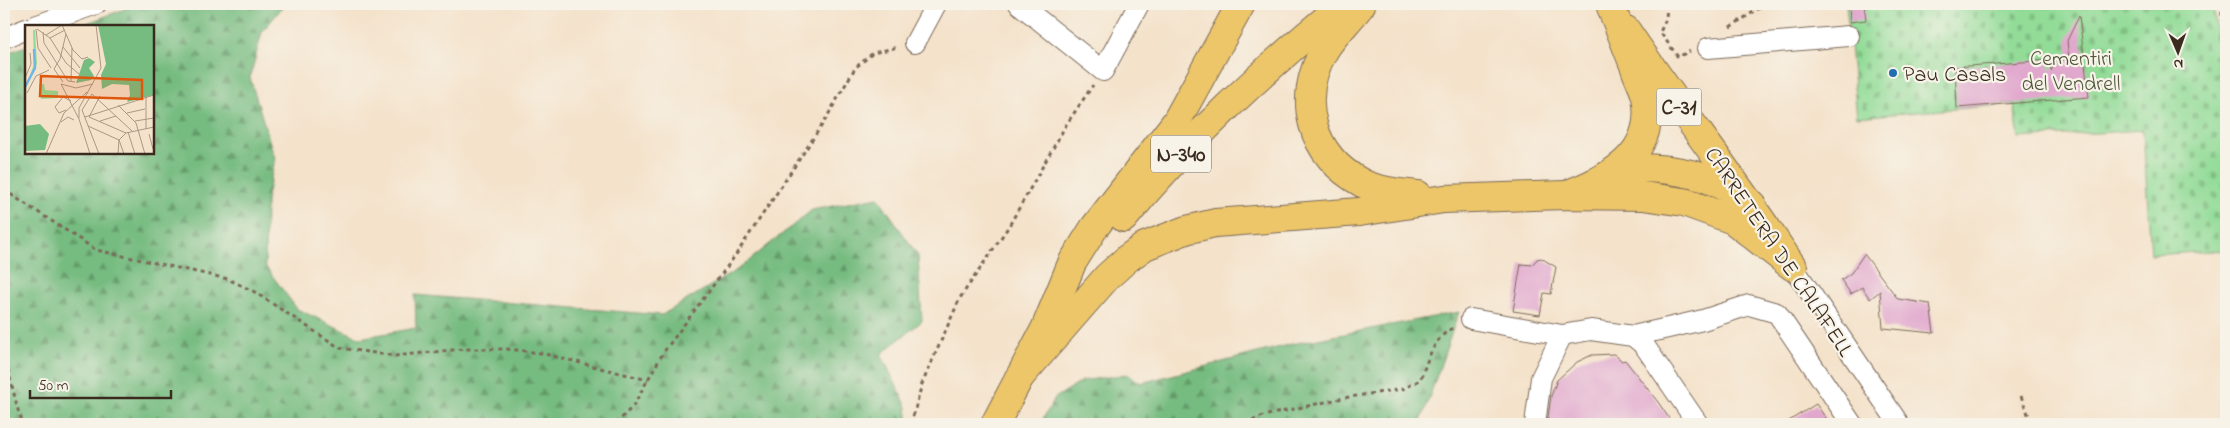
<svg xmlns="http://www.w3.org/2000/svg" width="2230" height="428" font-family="'Indie Flower',sans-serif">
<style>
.forest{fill:url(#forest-firs);stroke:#58734f}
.cemetery{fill:url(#cemetery-stones);stroke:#67835b}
.building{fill:#e1a8ce}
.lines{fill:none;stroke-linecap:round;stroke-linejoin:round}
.street-casing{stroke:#7c6a5a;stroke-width:22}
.primary-casing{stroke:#7c6a5a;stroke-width:30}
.highway-casing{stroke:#7c6a5a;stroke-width:30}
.path{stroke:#7c6a5a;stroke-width:3;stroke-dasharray:4 4;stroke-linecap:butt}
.street{stroke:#fff;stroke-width:20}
.primary{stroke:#ecc669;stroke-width:28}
.highway{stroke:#ecc669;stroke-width:28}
.poi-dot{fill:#1f6fb2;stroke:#f7f3e8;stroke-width:2}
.labels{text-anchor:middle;stroke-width:4.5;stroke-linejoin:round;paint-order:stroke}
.shield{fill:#f7f3e8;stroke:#73665b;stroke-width:1}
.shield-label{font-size:21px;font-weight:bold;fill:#3b2a1e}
.park-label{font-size:22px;fill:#51563c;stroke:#f7f3e8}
.poi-label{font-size:22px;fill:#3b2a1e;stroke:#f7f3e8;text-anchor:start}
.street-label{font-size:22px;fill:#3b2a1e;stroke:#f7f3e8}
.inset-river{fill:none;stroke:#72b5e7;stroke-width:2.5}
.inset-road{fill:none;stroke:#aa9885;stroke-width:1}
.view{fill:#df570d;fill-opacity:0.15;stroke:#df570d;stroke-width:2.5}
.inset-edge{fill:none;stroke:#3b2a1e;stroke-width:2.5}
</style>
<defs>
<pattern id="forest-firs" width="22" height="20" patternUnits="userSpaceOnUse" patternTransform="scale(1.25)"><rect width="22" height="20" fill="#76bc80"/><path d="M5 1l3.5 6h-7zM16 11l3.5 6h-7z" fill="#629968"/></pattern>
<pattern id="cemetery-stones" width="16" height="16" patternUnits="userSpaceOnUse" patternTransform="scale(1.25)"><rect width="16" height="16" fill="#93dc98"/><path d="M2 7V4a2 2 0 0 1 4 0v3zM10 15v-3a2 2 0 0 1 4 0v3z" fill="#80bd83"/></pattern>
</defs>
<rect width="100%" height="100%" fill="#f7f3e8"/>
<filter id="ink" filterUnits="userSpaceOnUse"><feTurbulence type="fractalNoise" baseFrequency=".02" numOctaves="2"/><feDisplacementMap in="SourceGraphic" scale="10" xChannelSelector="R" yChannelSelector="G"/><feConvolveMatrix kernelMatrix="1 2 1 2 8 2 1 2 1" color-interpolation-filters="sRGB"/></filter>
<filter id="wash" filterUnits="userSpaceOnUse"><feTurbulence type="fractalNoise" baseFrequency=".0096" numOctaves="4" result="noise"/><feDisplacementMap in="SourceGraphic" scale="20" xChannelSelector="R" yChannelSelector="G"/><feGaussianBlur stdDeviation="1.12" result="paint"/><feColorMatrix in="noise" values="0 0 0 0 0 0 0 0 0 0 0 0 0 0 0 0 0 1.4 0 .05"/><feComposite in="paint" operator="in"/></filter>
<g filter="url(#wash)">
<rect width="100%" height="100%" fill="#f4e2ca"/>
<!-- forest -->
<g class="forest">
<polygon points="138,4 285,4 262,32 250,78 275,159 266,201 265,266 297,309 360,338 416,328 415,295 662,315 740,268 812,210 878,197 918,256 922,321 881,354 907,407 909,424 4,424 4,54 26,46 26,152 152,152 152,26 79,26"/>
<polygon points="1459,312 1420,424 1040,424 1055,398 1082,381 1127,374 1141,383 1292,344"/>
</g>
<!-- cemetery -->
<polygon class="cemetery" points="1846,4 2214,4 2219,76 2226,76 2226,250 2151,255 2143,130 2019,138 2014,104 1857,117"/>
<g id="blocks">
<!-- building -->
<g class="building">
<polygon points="1849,4 1864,4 1866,20 1850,22"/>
<polygon points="2079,16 2089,97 1957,108 1955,67 2049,60 2051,71 2057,60 2069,59 2067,41"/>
<polygon points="1864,254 1898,299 1930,304 1934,333 1883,328 1880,291 1870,299 1862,287 1851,294 1841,280 1851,273"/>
<polygon points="1541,258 1556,267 1551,294 1544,293 1540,315 1513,311 1521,264 1532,265 1537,259"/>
<polygon points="1614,354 1622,361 1625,360 1658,402 1673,424 1547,424 1551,396 1557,380 1577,362 1592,355"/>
<polygon points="1816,404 1830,424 1784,424"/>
</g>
</g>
</g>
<g filter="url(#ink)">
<use href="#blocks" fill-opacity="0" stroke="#7c6a5a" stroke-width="1"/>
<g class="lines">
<defs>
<g id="street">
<polyline points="1019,4 1103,71 1139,4"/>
<polyline points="35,26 96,4"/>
<polyline points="4,38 26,29"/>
<polyline points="915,43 936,4"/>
<polyline points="1708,48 1849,36"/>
<polyline points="1793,267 1899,424"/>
<polyline points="1471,319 1562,335 1591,330 1633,336 1644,345 1698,424"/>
<polyline points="1633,336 1703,320 1749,305 1777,313 1852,424"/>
<polyline points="1535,424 1541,378 1562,335"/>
</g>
<path id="primary" d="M 1626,30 C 1679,109 1738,183 1790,263"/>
<g id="highway">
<path d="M 1361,5 C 1350,20 1334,34 1325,49 C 1295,99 1311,156 1362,183 C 1378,191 1400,193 1418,195"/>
<path d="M 1620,169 C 1648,166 1689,170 1715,182 C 1728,188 1740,197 1752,204"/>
<path d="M 1573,192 C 1616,175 1656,150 1646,97 C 1644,88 1638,78 1635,68 C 1627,48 1619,27 1611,7"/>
<path d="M 1124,218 C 1189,138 1265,69 1344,4"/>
<polyline points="1018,379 1107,277 1128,258 1145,246 1186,230 1215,223 1359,212 1444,199 1565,195 1643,196 1684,202 1733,220 1793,267"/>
<polyline points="995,424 1045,329 1072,263 1094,228 1176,122 1241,4"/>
</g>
</defs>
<!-- street casing -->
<use href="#street" class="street-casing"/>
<!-- primary casing -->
<use href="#primary" class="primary-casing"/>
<!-- highway casing -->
<use href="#highway" class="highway-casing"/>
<!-- path -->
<g class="path">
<polyline points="1667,4 1666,19 1660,32 1678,57 1690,51"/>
<polyline points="2221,4 2226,55"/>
<polyline points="1730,27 1766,4"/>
<polyline points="4,190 96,250 228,279 253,291 340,348 395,356 462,349 507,349 541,353 648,380"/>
<polyline points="4,354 19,414 24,424"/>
<polyline points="2021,396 2032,424"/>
<polyline points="616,424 633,406 663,353 735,256 824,122 855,68 873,53 898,47"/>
<polyline points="911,424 922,384 960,298 1009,226 1066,125 1093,85"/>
<path d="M 1245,424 L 1263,416 L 1343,398 L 1403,389 L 1420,380 C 1428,360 1433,337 1455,327"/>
</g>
<!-- street -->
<use href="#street" class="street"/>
<!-- primary -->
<use href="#primary" class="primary"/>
<!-- highway -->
<use href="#highway" class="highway"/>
</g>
</g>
<!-- markers -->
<circle class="poi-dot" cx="1893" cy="73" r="5"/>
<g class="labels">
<!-- shield labels -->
<g class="shield">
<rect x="1656.5" y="88.5" width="45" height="37" rx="4"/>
<rect x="1151" y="135.5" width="60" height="37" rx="4"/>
</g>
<g class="shield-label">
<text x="1679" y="114">C-31</text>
<text x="1181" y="161">N-340</text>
</g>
<!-- park labels -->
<g class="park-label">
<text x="2071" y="65">Cementiri<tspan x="2071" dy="25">del Vendrell</tspan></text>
</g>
<!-- poi labels -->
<g class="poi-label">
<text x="1903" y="81">Pau Casals</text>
</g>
<!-- street labels -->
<g class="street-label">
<text transform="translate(1780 251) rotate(56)" y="8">CARRETERA DE CALAFELL</text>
</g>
</g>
<!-- overview -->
<g transform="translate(25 25)">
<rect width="129" height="129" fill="#f4e2ca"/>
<path d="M 8,5 L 10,5 L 12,39 L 0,65 L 9,39 Z" fill="#93dc98"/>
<path d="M 73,0 L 129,0 L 129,70 L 102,77 L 105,70 L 104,60 L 87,59 L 77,64 L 76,50 L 81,39 ZM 64,33 L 70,37 L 64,43 L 69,51 L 66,55 L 51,58 L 59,35 ZM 15,99 L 24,109 L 20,125 L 0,126 L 0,101 Z" fill="#76bc80"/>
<path d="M 14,59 L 19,59 L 20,65 L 33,66 L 33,73 L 16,74 Z" fill="#93dc98"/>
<path class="inset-river" d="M 0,62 L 10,43 L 9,24"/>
<path class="inset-road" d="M 37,0 L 48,25 L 57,34 L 63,32M 11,4 L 13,23 L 26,43M 12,4 L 25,13 L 41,38 L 54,49M 18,7 L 19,18 L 43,56 L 50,57M 21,10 L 37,0M 25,13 L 40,5M 38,22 L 55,43M 29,44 L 35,34 L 41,9M 29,44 L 38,57M 0,53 L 6,39 L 5,28M 46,56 L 47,23M 36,59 L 54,94 L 65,129M 36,59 L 51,63 L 68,59M 2,68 L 11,51 L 24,45M 75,71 L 64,92 L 101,108M 121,71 L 121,104M 93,80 L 111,98 L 120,129M 41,85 L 34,88 L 30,82 L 38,72 L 46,76M 102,88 L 120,84M 60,92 L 129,70M 54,93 L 54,83 L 76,43 L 71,0M 75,96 L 91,91M 110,96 L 129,93M 36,97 L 43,92 L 49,95M 63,101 L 94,115 L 99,129M 103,107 L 110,129M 124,109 L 128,124M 21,129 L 39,88 L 62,67M 74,129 L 57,85 L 67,69 L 107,106M 93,129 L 94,115 L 101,108 L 129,102"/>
<path class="view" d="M 16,51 L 117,55 L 117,74 L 15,71 Z"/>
<rect width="129" height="129" class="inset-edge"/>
</g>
<!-- margin -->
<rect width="2230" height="428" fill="none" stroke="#f7f3e8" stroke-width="20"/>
<!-- north arrow -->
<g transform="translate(2178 52) rotate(178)" stroke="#f7f3e8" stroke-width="4" paint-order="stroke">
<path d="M0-4L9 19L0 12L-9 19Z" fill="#3b2a1e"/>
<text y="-8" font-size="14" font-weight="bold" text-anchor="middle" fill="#3b2a1e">N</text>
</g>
<!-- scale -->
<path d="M30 390v8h141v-8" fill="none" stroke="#3b2a1e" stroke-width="2.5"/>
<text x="38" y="390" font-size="15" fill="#3b2a1e" stroke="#f7f3e8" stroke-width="4" paint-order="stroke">50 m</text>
</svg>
